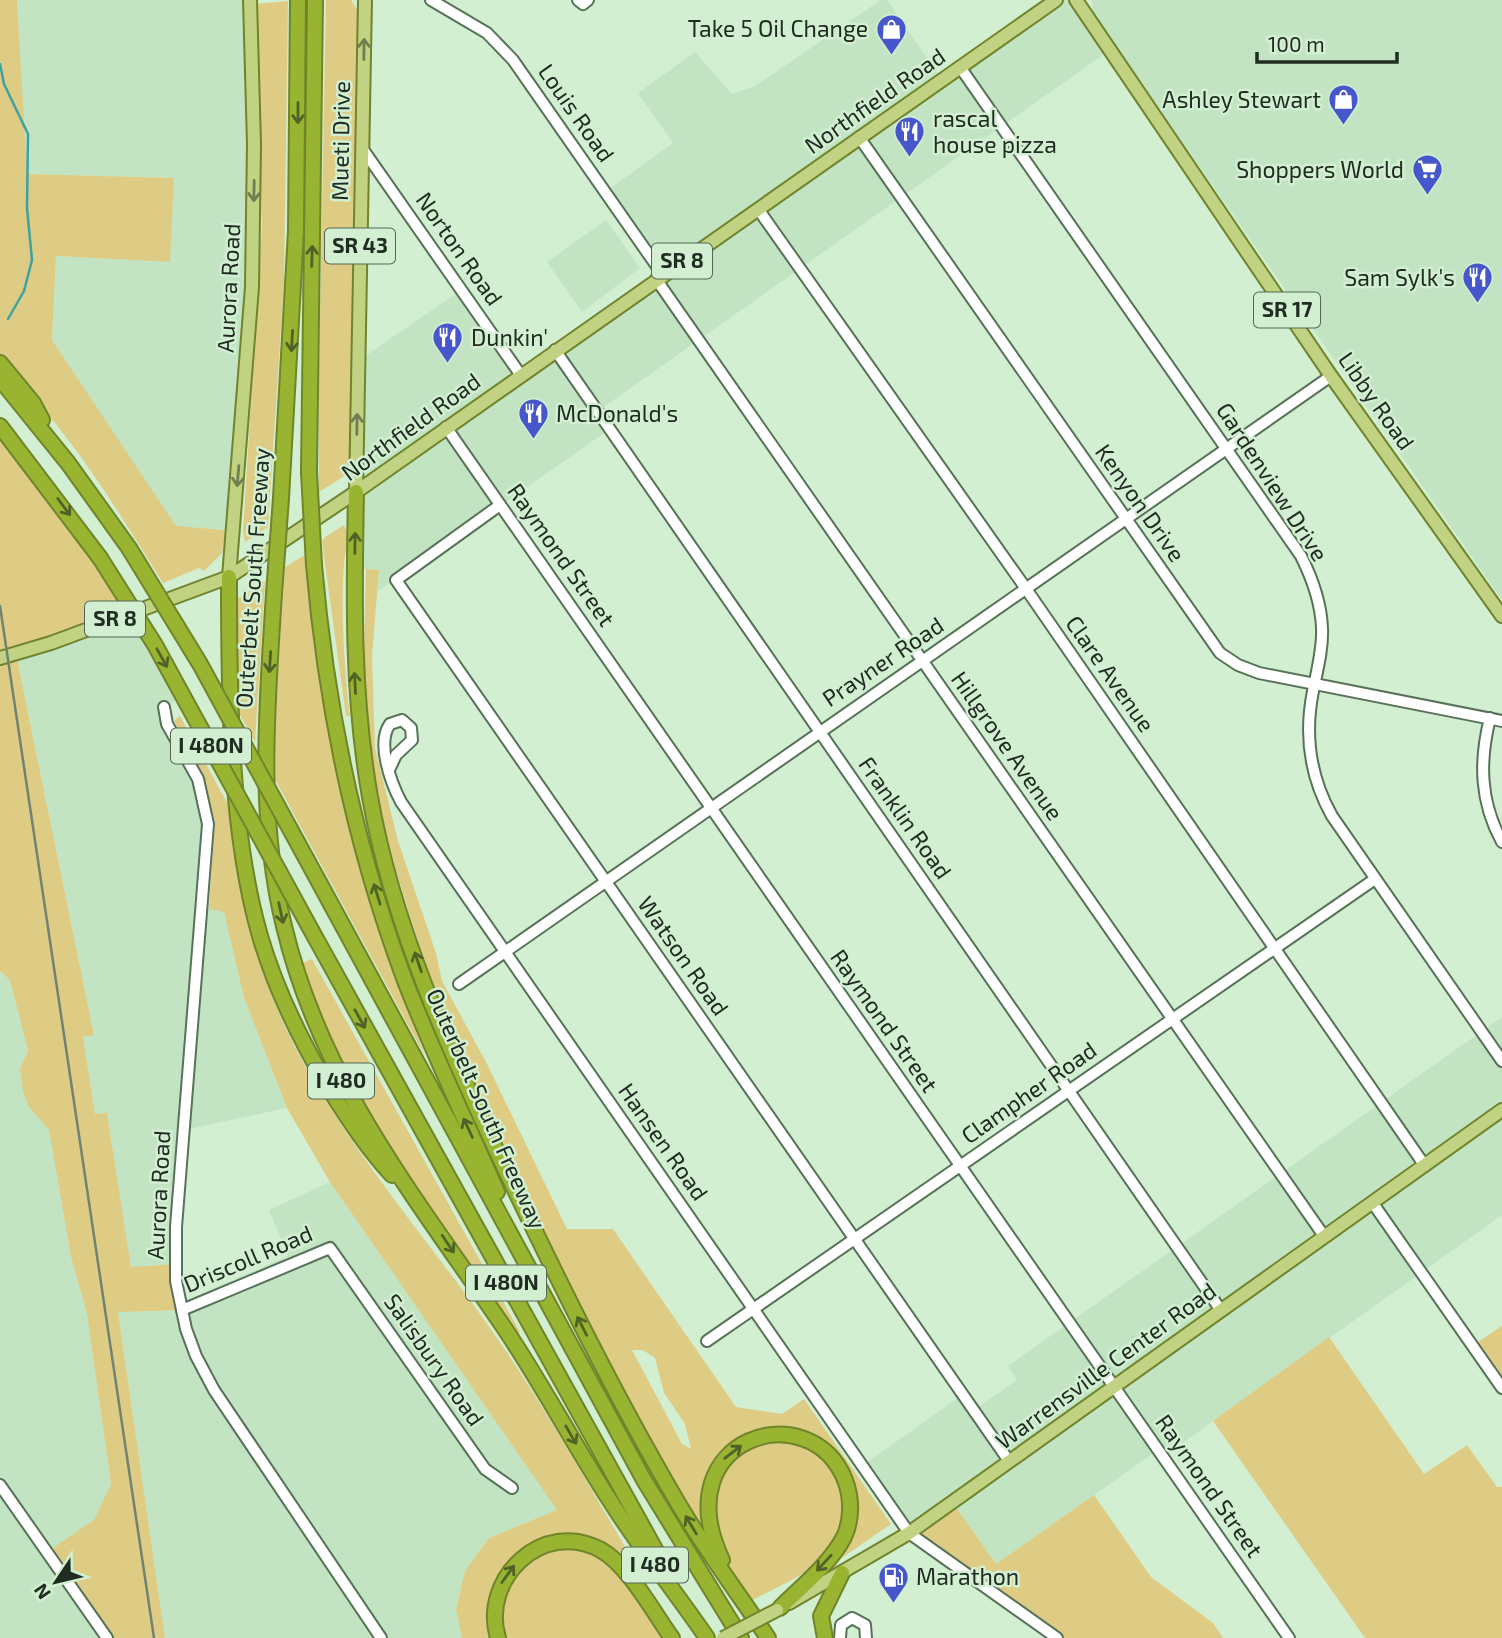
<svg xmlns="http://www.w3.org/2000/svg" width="1502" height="1638" font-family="'Exo 2',sans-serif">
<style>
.built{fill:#c2e4c3}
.green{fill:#dfcc84;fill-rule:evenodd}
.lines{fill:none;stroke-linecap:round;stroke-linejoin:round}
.stream{stroke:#3ea2a0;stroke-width:2.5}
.minor-casing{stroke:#587159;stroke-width:14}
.major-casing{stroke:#6f842b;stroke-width:16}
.highway-casing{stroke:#6f842b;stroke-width:18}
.minor{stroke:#fff;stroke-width:10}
.major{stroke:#c2d283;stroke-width:12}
.highway{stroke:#99b430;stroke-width:14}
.rail{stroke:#708371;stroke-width:2.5}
.major-bridge-casing{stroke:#6f842b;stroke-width:16;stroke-linecap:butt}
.highway-bridge-casing{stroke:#6f842b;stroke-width:18;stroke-linecap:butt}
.major-bridge{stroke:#c2d283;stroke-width:12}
.highway-bridge{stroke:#99b430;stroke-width:14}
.oneway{stroke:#717e52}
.oneway2{stroke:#506227}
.labels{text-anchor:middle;stroke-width:5;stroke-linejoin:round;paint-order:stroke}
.shield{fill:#d2efd2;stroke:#556656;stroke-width:2}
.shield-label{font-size:21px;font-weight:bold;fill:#202b21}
.poi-label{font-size:23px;fill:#202b21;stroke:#d2efd2;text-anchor:end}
.street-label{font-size:23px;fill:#202b21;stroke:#d2efd2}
</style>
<rect width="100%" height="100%" fill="#d2efd2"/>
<!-- built -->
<g class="built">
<polygon points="17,0 250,0 254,144 233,530 176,527 52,340 56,256 170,262 173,178 26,174"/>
<polygon points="881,0 887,0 942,80 1056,0 1076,0 1110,50 598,411 610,429 377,592 379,570 355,568 358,361 461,290 520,374 663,275 605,192 673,143 638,93 695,52 732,94 755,86"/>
<polygon points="1092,0 1502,0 1502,600 1100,24 1093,12"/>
<polygon points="606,220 640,268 582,312 547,262"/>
<polygon points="138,610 184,696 164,707 205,801 203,908 224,911 244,998 287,1108 184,1130 176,1264 131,1268 107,1114 95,1114 83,1037 94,1035 16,653"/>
<polygon points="0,971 10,980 28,1051 20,1069 29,1107 49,1130 71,1257 87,1314 111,1484 95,1520 107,1638 0,1638"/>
<polygon points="1502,1017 1502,1215 1163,1457 1158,1450 996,1564 909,1533 862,1466 963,1394 974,1410 1017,1380 1008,1366"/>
<polygon points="330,1182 558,1510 489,1538 465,1571 456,1610 462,1638 165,1638 118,1312 169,1308 288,1256 269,1210"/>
</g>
<!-- green -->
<g class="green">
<path d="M 0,0 L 17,0 L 27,174 L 174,178 L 170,262 L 56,256 L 52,340 L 176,526 L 226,530 L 222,553 L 204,571 L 199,568 L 163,583 C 112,502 70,430 0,363 Z"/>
<polygon points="326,0 351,0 359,12 349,473 319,492 319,373"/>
<polygon points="288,1 284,282 268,527 245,542 243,531 262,226 255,4"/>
<polygon points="0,426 138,610 16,654 94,1035 83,1037 95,1114 107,1113 131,1267 176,1264 182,1310 118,1312 165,1638 107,1638 47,1552 94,1520 111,1484 87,1314 71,1257 49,1130 29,1107 23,1092 20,1069 28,1051 10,980 0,971"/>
<path d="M 344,525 L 349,537 C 337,572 345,677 350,716 L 346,716 L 322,542 L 325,537 Z"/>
<path d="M 305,555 C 315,681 339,811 380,931 C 394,973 410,1014 425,1056 L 271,772 L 285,567 Z"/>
<path d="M 366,569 L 379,570 L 372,656 L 375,748 L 398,841 L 436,953 L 442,981 L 487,1064 L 567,1229 L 613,1229 L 736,1407 L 782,1414 L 804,1399 L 891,1524 L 827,1568 L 836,1556 L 851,1483 C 843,1470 832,1447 820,1439 C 815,1435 805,1434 799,1432 C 740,1414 695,1468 701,1524 L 682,1499 C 586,1319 485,1138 419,944 C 396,874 375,802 367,728 C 362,675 365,621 366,569 ZM 632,1350 L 643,1350 L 655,1358 L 664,1393 L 685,1424 L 691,1449 L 682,1444 Z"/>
<polygon points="265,581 255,742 237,710 237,599"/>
<path d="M 180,716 L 237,821 L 263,968 C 297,1089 413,1219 485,1321 C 541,1399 587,1483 636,1565 L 629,1570 L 570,1538 C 512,1564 484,1565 493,1638 L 462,1638 L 456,1610 L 465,1571 L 489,1538 L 557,1510 L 330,1182 L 287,1108 L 244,998 L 224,912 L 209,909 L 215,821 L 200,774 L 174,721 Z"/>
<polygon points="312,959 520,1332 516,1335 357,1097 310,996 302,963"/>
<polygon points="1502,1326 1502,1388 1472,1346"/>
<polygon points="1329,1337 1424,1474 1467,1445 1497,1487 1502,1487 1502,1638 1365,1638 1213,1421"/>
<path d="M 779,1442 C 786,1443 794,1443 800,1445 C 848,1460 856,1523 825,1556 C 806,1576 774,1588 751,1601 C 737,1580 716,1549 714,1523 C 711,1477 732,1445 779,1442 Z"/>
<polygon points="1094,1495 1151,1577 1213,1623 1223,1638 1057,1638 909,1533 952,1502 996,1564"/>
<path d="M 552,1549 L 581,1550 L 609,1562 L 663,1638 L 504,1638 C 503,1630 499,1619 500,1610 C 502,1581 527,1558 552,1549 Z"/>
</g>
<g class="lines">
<!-- stream -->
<polyline class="stream" points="0,64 4,84 28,134 27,208 32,260 24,291 8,319"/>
<defs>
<g id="minor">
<polyline points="431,0 487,33 513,60 663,275"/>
<polyline points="578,0 583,4 588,0"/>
<path d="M 960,67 L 1301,556 C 1312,578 1321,602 1322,628 C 1323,649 1317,671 1313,691 C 1304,736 1310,777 1332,816 L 1502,1061"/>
<polyline points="859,137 1220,653 1238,665 1259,673 1502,721"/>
<polyline points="362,148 520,374"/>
<polyline points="758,209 1022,583 1425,1166"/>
<polyline points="656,279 1324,1236"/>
<polyline points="555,350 1220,1309"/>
<polyline points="446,427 1289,1638"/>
<polyline points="500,505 396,580 1009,1461"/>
<polyline points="164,707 167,724 198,779 208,824 176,1227 176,1281 186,1329 196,1356 214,1390 381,1638"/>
<path d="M 1490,718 C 1479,762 1480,802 1502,842"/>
<path d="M 389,770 L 396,755 L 412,740 L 411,728 L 402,720 L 390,724 C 376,743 391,783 401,802 L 909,1533 L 1057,1638"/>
<path d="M 459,984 C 749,779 1041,580 1331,376"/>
<polyline points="1372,1202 1502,1388"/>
<polyline points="182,1310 330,1248 485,1469 512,1488"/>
<polyline points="707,1341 1375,879"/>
<polyline points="0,1485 107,1638"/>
<polyline points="840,1638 841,1625 852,1618 865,1625 866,1638"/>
</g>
<g id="major">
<polyline points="1076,0 1331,376 1502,616"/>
<polyline points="356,492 365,0"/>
<polyline points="229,577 252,287 254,144 250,0"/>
<polyline points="0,658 51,643 229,577 356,492 1056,0"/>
<polyline points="789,1603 909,1533 1502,1110"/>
</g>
<g id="highway">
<polyline points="0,363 33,403 42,420"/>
<polyline points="0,379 68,463 129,548"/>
<polyline points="0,426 100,558"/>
<polyline points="309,472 315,0"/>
<path d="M 356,492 C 354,595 352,695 370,797 C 393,927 450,1052 506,1171 C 559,1282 613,1392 675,1498 C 703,1547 737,1591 768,1638"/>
<polyline points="281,498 296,231 298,0"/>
<path d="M 314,565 C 326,705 355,846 404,978 C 432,1051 466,1121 497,1192"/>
<path d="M 229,577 C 229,689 229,829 260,936 C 276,991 301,1041 330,1090 C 349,1120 368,1149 392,1175"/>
<path d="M 274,594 C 267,705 257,817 284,926 C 321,1083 417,1199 505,1329 C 542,1384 573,1443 609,1499 C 639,1547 675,1591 707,1638"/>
<polyline points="307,860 644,1480 741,1638"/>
<polyline points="315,937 661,1560"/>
<path d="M 722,1560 C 664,1437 810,1393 845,1480 C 852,1498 852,1520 844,1537 C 830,1564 801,1587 780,1608"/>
<path d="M 498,1638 C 480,1579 543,1518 601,1550 C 628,1565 654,1613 672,1638"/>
<polyline points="825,1638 821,1616 842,1573"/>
</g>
</defs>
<!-- minor casing -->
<use href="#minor" class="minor-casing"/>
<!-- major casing -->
<use href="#major" class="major-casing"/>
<!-- highway casing -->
<use href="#highway" class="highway-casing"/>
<!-- minor -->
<use href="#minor" class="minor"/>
<!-- major -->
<use href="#major" class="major"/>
<!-- highway -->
<use href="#highway" class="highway"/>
<!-- rail -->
<polyline class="rail" points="0,606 154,1638"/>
<defs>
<polyline id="major-bridge" points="723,1638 777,1610"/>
<g id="highway-bridge">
<polyline points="309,472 314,565"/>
<polyline points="129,548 200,664 307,860"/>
<polyline points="100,558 155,645 315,937"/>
<polyline points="274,594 281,498"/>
</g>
</defs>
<!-- major-bridge casing -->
<use href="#major-bridge" class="major-bridge-casing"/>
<!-- highway-bridge casing -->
<use href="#highway-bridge" class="highway-bridge-casing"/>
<!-- major-bridge -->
<use href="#major-bridge" class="major-bridge"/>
<!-- highway-bridge -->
<use href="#highway-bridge" class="highway-bridge"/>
</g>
<!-- one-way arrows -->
<defs><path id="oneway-shaft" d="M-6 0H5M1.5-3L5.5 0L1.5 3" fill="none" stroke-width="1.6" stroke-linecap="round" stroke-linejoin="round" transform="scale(1.75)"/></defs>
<g class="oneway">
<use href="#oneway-shaft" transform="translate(364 49) rotate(-89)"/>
<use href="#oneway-shaft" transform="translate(254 191) rotate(91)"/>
<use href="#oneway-shaft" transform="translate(357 424) rotate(-89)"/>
<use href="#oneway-shaft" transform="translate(238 476) rotate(95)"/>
</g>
<g class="oneway2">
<use href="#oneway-shaft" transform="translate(298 113) rotate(90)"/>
<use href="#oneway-shaft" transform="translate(312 256) rotate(-88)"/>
<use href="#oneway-shaft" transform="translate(292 341) rotate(93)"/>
<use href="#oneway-shaft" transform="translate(64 507) rotate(54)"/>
<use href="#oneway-shaft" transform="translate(355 543) rotate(-89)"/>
<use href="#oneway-shaft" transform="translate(162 658) rotate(61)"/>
<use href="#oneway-shaft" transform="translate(270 662) rotate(94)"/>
<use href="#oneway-shaft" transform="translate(355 683) rotate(-93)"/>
<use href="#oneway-shaft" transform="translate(377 894) rotate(-107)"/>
<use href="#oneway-shaft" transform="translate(281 913) rotate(78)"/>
<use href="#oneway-shaft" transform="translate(418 962) rotate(-109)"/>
<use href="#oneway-shaft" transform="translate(360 1019) rotate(61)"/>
<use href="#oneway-shaft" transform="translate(468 1128) rotate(-115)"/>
<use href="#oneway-shaft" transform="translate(448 1244) rotate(56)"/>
<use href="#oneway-shaft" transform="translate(582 1326) rotate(-117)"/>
<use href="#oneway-shaft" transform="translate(571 1435) rotate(60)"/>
<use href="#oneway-shaft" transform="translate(733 1452) rotate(-38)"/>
<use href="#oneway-shaft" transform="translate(691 1525) rotate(-121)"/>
<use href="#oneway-shaft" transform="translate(824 1563) rotate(133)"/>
<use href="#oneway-shaft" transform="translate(508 1574) rotate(-54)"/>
</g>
<!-- icons -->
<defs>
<symbol id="shop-pin" viewBox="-11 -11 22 30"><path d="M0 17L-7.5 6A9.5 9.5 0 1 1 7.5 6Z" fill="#4657cb" stroke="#d2efd2"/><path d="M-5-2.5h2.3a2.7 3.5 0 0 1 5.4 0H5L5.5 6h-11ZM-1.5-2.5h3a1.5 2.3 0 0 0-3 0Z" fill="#fff"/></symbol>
<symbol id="restaurant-pin" viewBox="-11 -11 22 30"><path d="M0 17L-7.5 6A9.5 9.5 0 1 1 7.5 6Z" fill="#4657cb" stroke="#d2efd2"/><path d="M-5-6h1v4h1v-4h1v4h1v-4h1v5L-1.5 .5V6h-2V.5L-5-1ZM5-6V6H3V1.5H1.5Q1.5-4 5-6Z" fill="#fff"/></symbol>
<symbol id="supermarket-pin" viewBox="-11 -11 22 30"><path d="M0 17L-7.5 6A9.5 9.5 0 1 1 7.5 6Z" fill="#4657cb" stroke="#d2efd2"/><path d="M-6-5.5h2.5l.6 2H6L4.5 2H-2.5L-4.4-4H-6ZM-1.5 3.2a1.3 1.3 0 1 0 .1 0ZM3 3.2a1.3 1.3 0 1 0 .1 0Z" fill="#fff"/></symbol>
<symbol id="fuel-pin" viewBox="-11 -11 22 30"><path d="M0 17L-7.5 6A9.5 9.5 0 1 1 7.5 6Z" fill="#4657cb" stroke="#d2efd2"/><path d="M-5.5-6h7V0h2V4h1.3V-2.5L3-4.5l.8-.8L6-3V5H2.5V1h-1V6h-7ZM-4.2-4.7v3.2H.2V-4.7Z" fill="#fff"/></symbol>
</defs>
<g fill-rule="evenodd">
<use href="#shop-pin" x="874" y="12" width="35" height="47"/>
<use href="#shop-pin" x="1326" y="82" width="35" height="47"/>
<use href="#restaurant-pin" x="892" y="114" width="35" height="47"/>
<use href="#supermarket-pin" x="1410" y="152" width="35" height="47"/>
<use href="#restaurant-pin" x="1460" y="260" width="35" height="47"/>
<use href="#restaurant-pin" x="430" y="320" width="35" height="47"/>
<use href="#restaurant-pin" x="516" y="396" width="35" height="47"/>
<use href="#fuel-pin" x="876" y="1560" width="35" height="47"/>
</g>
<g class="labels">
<!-- shield labels -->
<g class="shield">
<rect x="325" y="228.5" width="70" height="35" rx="5"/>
<rect x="652" y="243.5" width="60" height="35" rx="5"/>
<rect x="1254" y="292.5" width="66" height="35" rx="5"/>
<rect x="85" y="601.5" width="60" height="35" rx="5"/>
<rect x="171" y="728.5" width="80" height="35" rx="5"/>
<rect x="308" y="1063.5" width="66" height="35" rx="5"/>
<rect x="466" y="1265.5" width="80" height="35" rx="5"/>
<rect x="622" y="1547.5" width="66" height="35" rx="5"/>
</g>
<g class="shield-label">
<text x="360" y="253">SR 43</text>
<text x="682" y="268">SR 8</text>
<text x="1287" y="317">SR 17</text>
<text x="115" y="626">SR 8</text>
<text x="211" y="753">I 480N</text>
<text x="341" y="1088">I 480</text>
<text x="506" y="1290">I 480N</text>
<text x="655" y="1572">I 480</text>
</g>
<!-- poi labels -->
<g class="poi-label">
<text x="868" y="37">Take 5 Oil Change</text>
<text x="1321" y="108">Ashley Stewart</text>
<text x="933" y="127" text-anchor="start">rascal<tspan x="933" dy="26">house pizza</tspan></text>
<text x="1404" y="178">Shoppers World</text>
<text x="1455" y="286">Sam Sylk's</text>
<text x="471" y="346" text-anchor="start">Dunkin'</text>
<text x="556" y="422" text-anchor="start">McDonald's</text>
<text x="916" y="1585" text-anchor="start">Marathon</text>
</g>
<!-- street labels -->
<g class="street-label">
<text transform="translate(875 101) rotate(-35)" y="8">Northfield Road</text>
<text transform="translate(576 113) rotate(55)" y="8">Louis Road</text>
<text transform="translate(341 141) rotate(-89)" y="8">Mueti Drive</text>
<text transform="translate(459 249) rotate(55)" y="8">Norton Road</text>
<text transform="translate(229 288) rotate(-87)" y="8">Aurora Road</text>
<text transform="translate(1376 401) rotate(55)" y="8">Libby Road</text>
<text transform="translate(411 427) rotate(-36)" y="8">Northfield Road</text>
<text transform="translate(1272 482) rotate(57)" y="8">Gardenview Drive</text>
<text transform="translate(1140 503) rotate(55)" y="8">Kenyon Drive</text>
<text transform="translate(561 555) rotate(55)" y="8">Raymond Street</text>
<text transform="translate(253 578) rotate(-86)" y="8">Outerbelt South Freeway</text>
<text transform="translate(883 662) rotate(-34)" y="8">Prayner Road</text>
<text transform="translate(1110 674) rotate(55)" y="8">Clare Avenue</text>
<text transform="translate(1007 746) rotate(55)" y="8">Hillgrove Avenue</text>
<text transform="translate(905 818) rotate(55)" y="8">Franklin Road</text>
<text transform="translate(683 956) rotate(55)" y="8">Watson Road</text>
<text transform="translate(884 1021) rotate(55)" y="8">Raymond Street</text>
<text transform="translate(1029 1093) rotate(-35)" y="8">Clampher Road</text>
<text transform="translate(486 1109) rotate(66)" y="8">Outerbelt South Freeway</text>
<text transform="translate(663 1142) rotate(55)" y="8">Hansen Road</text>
<text transform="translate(159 1195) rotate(-87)" y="8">Aurora Road</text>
<text transform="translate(248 1259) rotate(-23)" y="8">Driscoll Road</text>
<text transform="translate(434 1360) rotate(55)" y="8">Salisbury Road</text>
<text transform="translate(1106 1366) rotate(-36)" y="8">Warrensville Center Road</text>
<text transform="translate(1209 1486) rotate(55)" y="8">Raymond Street</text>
</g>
</g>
<!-- north arrow -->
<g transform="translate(56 1582) rotate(235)" stroke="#d2efd2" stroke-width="5" paint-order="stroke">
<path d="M0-5L12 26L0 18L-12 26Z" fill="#202b21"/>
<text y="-10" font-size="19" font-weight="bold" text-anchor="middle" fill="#202b21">N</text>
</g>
<!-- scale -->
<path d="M1257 52v10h140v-10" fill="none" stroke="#202b21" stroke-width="3.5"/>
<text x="1268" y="52" font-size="21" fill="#202b21" stroke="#d2efd2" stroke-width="5" paint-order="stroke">100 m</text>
</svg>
